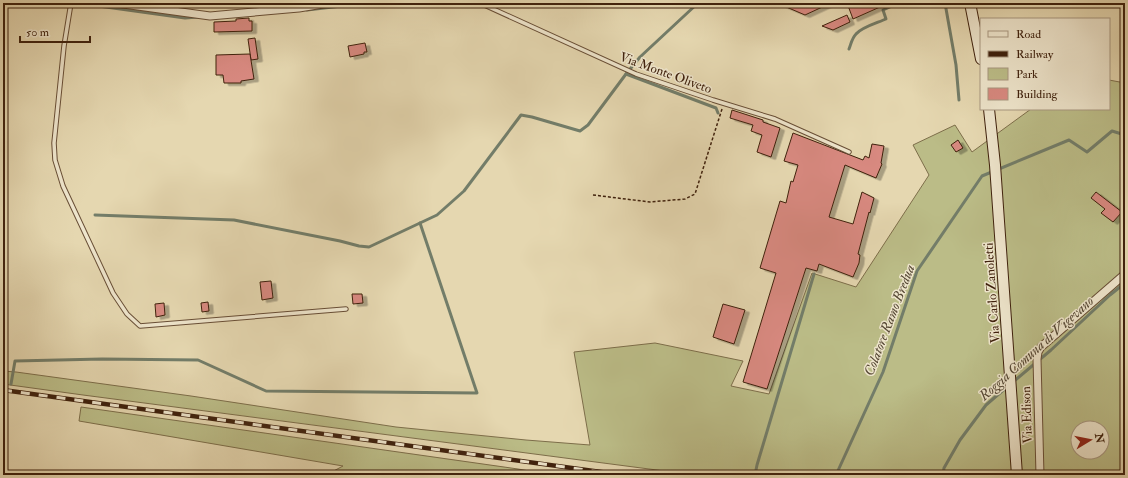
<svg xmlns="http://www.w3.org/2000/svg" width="1128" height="478" font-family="'IM FELL Double Pica',serif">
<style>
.green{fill:#bbbc87;stroke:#7d6e4a;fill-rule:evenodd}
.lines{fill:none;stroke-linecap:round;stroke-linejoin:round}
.stream{stroke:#737d69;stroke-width:3}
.building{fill:#d88980;stroke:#3f210d;filter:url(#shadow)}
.service-casing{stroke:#684e36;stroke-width:5.5}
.minor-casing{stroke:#684e36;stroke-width:9}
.secondary-casing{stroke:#3f210d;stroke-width:12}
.path{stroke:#3f210d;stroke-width:1.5;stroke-dasharray:3 2;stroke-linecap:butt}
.service{stroke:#eee5cc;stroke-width:3.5}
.minor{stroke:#eee5cc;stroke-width:7}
.secondary{stroke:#eee5cc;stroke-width:10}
.rail-casing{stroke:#3f210d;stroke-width:4.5}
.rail{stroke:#eee5cc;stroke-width:3;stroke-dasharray:9;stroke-linecap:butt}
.labels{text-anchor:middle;stroke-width:3;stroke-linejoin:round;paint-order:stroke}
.street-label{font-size:13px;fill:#3f210d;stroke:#eee5cc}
.water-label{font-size:14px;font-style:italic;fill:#554734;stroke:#eee5cc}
</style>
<defs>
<filter id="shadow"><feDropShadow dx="4.5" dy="2.5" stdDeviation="0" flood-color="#0004"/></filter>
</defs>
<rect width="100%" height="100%" fill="#e5d7b0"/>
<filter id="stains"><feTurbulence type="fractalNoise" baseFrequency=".005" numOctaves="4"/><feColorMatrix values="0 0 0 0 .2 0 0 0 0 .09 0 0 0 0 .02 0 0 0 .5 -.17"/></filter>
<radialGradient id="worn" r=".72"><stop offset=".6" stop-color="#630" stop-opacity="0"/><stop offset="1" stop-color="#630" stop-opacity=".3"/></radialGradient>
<!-- green -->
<g class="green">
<path d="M 1109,80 L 1125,83 L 1125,475 L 695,475 L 83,395 L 3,384 L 3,371 L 16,372 L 191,396 L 396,427 L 526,440 L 590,445 L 574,352 L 655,343 L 743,361 L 731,386 L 769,394 L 812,273 L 856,287 L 929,175 L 913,145 L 955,125 L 972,152 L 1031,109 L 1109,109 ZM 1078,428 L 1102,428 L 1102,452 L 1078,452 Z"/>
<polygon points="81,407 518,469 552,475 326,475 343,466 79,421"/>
</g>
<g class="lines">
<!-- stream -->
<g class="stream">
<polyline points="77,3 185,18 198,17"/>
<polyline points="945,3 956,65 959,100"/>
<polyline points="307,10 367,3"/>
<path d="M 849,49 C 851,44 852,38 856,34 C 862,27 877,23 886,19 L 883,10 L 899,3"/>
<polyline points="626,74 716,108 718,113"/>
<polyline points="95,215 234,220 340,241 359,246 369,247 437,215 464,191 521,115 532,117 580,131 588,125 626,74 640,57 698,3"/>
<polyline points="1013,382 1051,350 1110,295 1125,283"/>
<polyline points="11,384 15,361 102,359 198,360 266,391 477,393 420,223"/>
<polyline points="755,475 757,465 814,274"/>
<polyline points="836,475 883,372 917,271 982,176 1069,140 1087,152 1112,131 1125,135"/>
<polyline points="943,475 944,468 960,440 986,405 1008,386"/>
</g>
</g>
<!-- building -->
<g class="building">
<polygon points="777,3 831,3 805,15"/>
<polygon points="847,3 889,3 853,19"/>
<polygon points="847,15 850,22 833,30 822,26"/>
<polygon points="249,18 249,21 252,21 252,31 214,32 214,22 236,21 236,19"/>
<polygon points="255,38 258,59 251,60 248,39"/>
<polygon points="365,43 367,52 364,52 364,54 350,57 348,46"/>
<polygon points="250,54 254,79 241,81 241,83 224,83 223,75 216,75 216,55"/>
<polygon points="732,110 763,120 763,122 780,128 771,157 757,152 762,135 751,131 753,125 730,118"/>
<polygon points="793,133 863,160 865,156 869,158 872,144 884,146 881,163 882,164 876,178 845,165 829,217 853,224 862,192 874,198 870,213 869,212 858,254 860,255 859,263 853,277 819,264 817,271 806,268 767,389 743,382 776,273 760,268 780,201 786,203 791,181 793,182 798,165 784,161"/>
<polygon points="958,140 963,148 956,152 951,145"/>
<polygon points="1096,192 1122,212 1113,222 1101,213 1105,209 1091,198"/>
<polygon points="271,281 273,298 262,300 260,282"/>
<polygon points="352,294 362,294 363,303 353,304"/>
<polygon points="208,302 209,311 202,312 201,303"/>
<polygon points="164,303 165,315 156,317 155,304"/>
<polygon points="723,304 745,310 734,344 713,337"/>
</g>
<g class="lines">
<defs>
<g id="service">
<polyline points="71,3 64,46 54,143 55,160 63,186 113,293 127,314 140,326 346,309"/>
<polyline points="480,3 636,74 713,100 775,119 849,152"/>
<polyline points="769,3 774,5"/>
</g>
<g id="minor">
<polyline points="116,3 210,16 299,8 329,3"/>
<polyline points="1040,475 1037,359 1038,352 1041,347 1125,274"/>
</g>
<g id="secondary">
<polyline points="970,3 981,59"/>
<polyline points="989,109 995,165 1017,475"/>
</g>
</defs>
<!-- service casing -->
<use href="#service" class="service-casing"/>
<!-- minor casing -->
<use href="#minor" class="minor-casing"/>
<!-- secondary casing -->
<use href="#secondary" class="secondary-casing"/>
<!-- path -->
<polyline class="path" points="593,195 650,202 685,199 695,194 722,109"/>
<!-- service -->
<use href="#service" class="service"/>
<!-- minor -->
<use href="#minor" class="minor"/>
<!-- secondary -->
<use href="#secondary" class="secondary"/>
<defs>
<polyline id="rail" points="3,390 623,475"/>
</defs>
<!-- rail casing -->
<use href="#rail" class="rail-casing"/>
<!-- rail -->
<use href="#rail" class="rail"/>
</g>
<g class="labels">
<!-- street labels -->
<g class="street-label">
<text transform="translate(666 72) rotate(20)" y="5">Via Monte Oliveto</text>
<text transform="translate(991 293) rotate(-94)" y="5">Via Carlo Zanoletti</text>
<text transform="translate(1026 415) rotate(-92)" y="5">Via Edison</text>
</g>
<!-- water labels -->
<g class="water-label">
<text transform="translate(889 320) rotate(-69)" y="5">Colatore Ramo Bredua</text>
<text transform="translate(1036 348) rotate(-42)" y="5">Roggia Comuna di Vigevano</text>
</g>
</g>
<!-- margin -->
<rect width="1128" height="478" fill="none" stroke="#e5d7b0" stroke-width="16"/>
<rect x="4" y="4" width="1120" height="470" fill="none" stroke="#3f210d" stroke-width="2"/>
<rect x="8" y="8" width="1112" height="462" fill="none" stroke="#3f210d"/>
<!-- legend -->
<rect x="980" y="18" width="130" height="92" fill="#eee5cc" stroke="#a89780"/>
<rect x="988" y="31" width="20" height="6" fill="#eee5cc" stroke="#a89780"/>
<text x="1016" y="38" font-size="12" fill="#3f210d">Road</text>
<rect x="988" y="51" width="20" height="6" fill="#3f210d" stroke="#a89780"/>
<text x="1016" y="58" font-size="12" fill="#3f210d">Railway</text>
<rect x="988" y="68" width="20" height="12" fill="#bbbc87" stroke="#a89780"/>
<text x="1016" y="78" font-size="12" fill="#3f210d">Park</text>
<rect x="988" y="88" width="20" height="12" fill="#d88980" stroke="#a89780"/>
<text x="1016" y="98" font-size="12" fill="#3f210d">Building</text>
<!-- north arrow -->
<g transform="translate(1090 440) rotate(80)"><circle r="19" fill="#eee5cc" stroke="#a89780"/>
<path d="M0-3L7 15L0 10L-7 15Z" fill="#8f2418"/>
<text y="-6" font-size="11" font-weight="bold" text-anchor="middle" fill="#3f210d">N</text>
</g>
<!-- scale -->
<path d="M20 36v6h70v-6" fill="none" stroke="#3f210d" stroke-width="2"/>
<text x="26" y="36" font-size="12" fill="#3f210d" stroke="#eee5cc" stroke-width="3" paint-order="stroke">50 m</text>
<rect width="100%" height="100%" filter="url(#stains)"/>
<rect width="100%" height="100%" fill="url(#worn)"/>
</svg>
